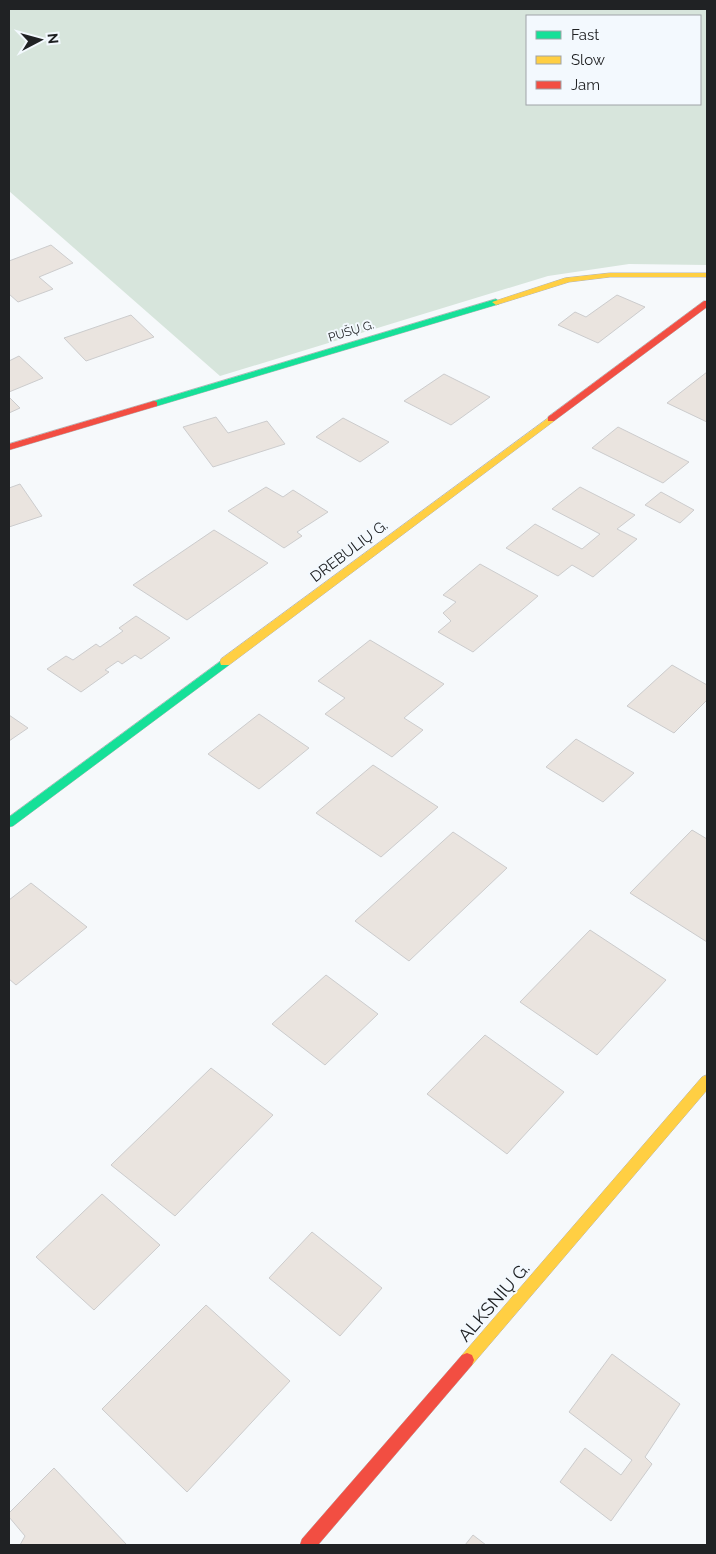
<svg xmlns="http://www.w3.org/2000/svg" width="716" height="1554" font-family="Raleway,sans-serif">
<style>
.green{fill:#d7e5dc;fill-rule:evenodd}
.building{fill:#eae4df;stroke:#cccccd}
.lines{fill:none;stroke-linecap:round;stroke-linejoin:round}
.fast-casing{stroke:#b3b5b7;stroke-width:1}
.slow-casing{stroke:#b3b5b7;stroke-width:1}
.jam-casing{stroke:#b3b5b7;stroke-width:1}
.fast{fill:#16e098;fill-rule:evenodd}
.slow{fill:#ffcf43;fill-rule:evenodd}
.jam{fill:#f24e42;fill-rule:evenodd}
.labels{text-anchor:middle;stroke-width:4;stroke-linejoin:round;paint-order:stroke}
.far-street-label{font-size:12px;fill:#202224;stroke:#f3f9fe}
.street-label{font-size:15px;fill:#202224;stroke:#f3f9fe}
.near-street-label{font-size:18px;fill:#202224;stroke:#f3f9fe}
</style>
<rect width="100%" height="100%" fill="#f6f9fb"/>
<!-- green -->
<path class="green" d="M 9,9 L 707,9 L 707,265 L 629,264 L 548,276 L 220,376 L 9,191 ZM 527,16 L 700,16 L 700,104 L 527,104 Z"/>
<!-- building -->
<g class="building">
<polygon points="51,245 73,263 39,277 53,289 18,302 9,294 9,261"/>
<polygon points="617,295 645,307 598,343 558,325 575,312 586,317"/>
<polygon points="131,315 154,337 86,361 64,338"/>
<polygon points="19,356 43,378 9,392 9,361"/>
<polygon points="707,372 707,422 667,403"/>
<polygon points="444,374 490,397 451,425 404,401"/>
<polygon points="9,397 20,408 9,413"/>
<polygon points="216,417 228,433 267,421 285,444 213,467 183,427"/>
<polygon points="343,418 389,442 360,462 316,437"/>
<polygon points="618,427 689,462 663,483 592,448"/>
<polygon points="20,484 42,516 9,527 9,488"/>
<polygon points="266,487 283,497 293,490 328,512 297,532 302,536 284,548 228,511"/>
<polygon points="580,487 635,515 617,529 637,539 593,577 572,565 558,576 506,548 535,524 582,549 600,534 552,509"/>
<polygon points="661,492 694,510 680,523 645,505"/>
<polygon points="214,530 268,563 187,620 133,585"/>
<polygon points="480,564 538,596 473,652 438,632 451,621 443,613 456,602 443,595"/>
<polygon points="136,616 170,638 141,659 135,655 122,664 118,661 105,670 109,672 81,692 47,669 66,656 73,660 96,644 100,647 123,631 119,628"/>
<polygon points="370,640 444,684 404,718 423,730 392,757 325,714 345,698 318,681"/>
<polygon points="672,665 707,685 707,700 674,733 627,706"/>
<polygon points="259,714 309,748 259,789 208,754"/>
<polygon points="9,715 28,728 9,741"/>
<polygon points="576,739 634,773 603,802 546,767"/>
<polygon points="373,765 438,807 381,857 316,813"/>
<polygon points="692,830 707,839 707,942 630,893"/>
<polygon points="453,832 507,868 409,961 355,921"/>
<polygon points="31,883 87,927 16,985 9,979 9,900"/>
<polygon points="590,930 666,980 597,1055 520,1002"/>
<polygon points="326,975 378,1014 325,1065 272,1024"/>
<polygon points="485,1035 564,1092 507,1154 427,1094"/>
<polygon points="211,1068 273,1115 175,1216 111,1165"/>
<polygon points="102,1194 160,1245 94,1310 36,1257"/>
<polygon points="312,1232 382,1288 340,1336 269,1278"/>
<polygon points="206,1305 290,1381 187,1492 102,1409"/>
<polygon points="612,1354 680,1404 645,1457 652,1464 611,1521 560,1482 585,1448 621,1475 632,1460 569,1412"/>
<polygon points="54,1468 127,1545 20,1545 25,1536 9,1517 9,1513"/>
<polygon points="473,1535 486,1545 465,1545"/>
</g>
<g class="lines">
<defs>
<g id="fast">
<polygon points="496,299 500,302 499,304 157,406 151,406 150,404 151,402"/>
<polygon points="225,658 230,662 229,665 13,826 9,827 9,817"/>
</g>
<g id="slow">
<polygon points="610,273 707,273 707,277 610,277 569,282 499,304 496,305 492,302 565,278"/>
<polygon points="551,416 554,417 554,421 229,665 221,665 220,662 221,659"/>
<polygon points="707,1075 707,1090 472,1365 467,1367 462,1365 460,1360 462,1355 702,1077"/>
</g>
<g id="jam">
<polygon points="704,301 707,301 707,307 554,421 548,421 548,417"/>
<polygon points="154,401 157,402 157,406 9,450 9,444"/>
<polygon points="467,1353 472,1355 474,1360 472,1365 318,1545 300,1545 302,1539 462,1355"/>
</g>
</defs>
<!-- fast casing -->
<use href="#fast" class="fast-casing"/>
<!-- slow casing -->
<use href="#slow" class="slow-casing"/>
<!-- jam casing -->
<use href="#jam" class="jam-casing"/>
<!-- fast -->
<use href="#fast" class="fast"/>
<!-- slow -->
<use href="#slow" class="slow"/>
<!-- jam -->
<use href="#jam" class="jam"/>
</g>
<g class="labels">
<!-- far-street labels -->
<g class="far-street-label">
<text transform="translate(351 331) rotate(-17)" y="4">PUŠŲ G.</text>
</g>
<!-- street labels -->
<g class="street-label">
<text transform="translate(349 551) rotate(-37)" y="5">DREBULIŲ G.</text>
</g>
<!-- near-street labels -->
<g class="near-street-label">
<text transform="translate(494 1302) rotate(-49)" y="6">ALKSNIŲ G.</text>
</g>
</g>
<!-- border -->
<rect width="716" height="1554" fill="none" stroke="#202224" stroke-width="20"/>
<!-- legend -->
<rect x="526" y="15" width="175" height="90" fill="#f3f9fe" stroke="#9fa3a7"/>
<rect x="536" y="31" width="25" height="8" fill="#16e098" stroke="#9fa3a7"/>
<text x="571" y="40" font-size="15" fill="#202224">Fast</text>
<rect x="536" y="56" width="25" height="8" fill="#ffcf43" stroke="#9fa3a7"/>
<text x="571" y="65" font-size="15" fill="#202224">Slow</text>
<rect x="536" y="81" width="25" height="8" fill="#f24e42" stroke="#9fa3a7"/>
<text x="571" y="90" font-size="15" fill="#202224">Jam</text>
<!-- north arrow -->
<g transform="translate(40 40) rotate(84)" stroke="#f3f9fe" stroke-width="4" paint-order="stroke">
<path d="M0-4L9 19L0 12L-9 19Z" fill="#202224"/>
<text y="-8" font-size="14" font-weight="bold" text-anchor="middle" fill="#202224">N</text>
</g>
</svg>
